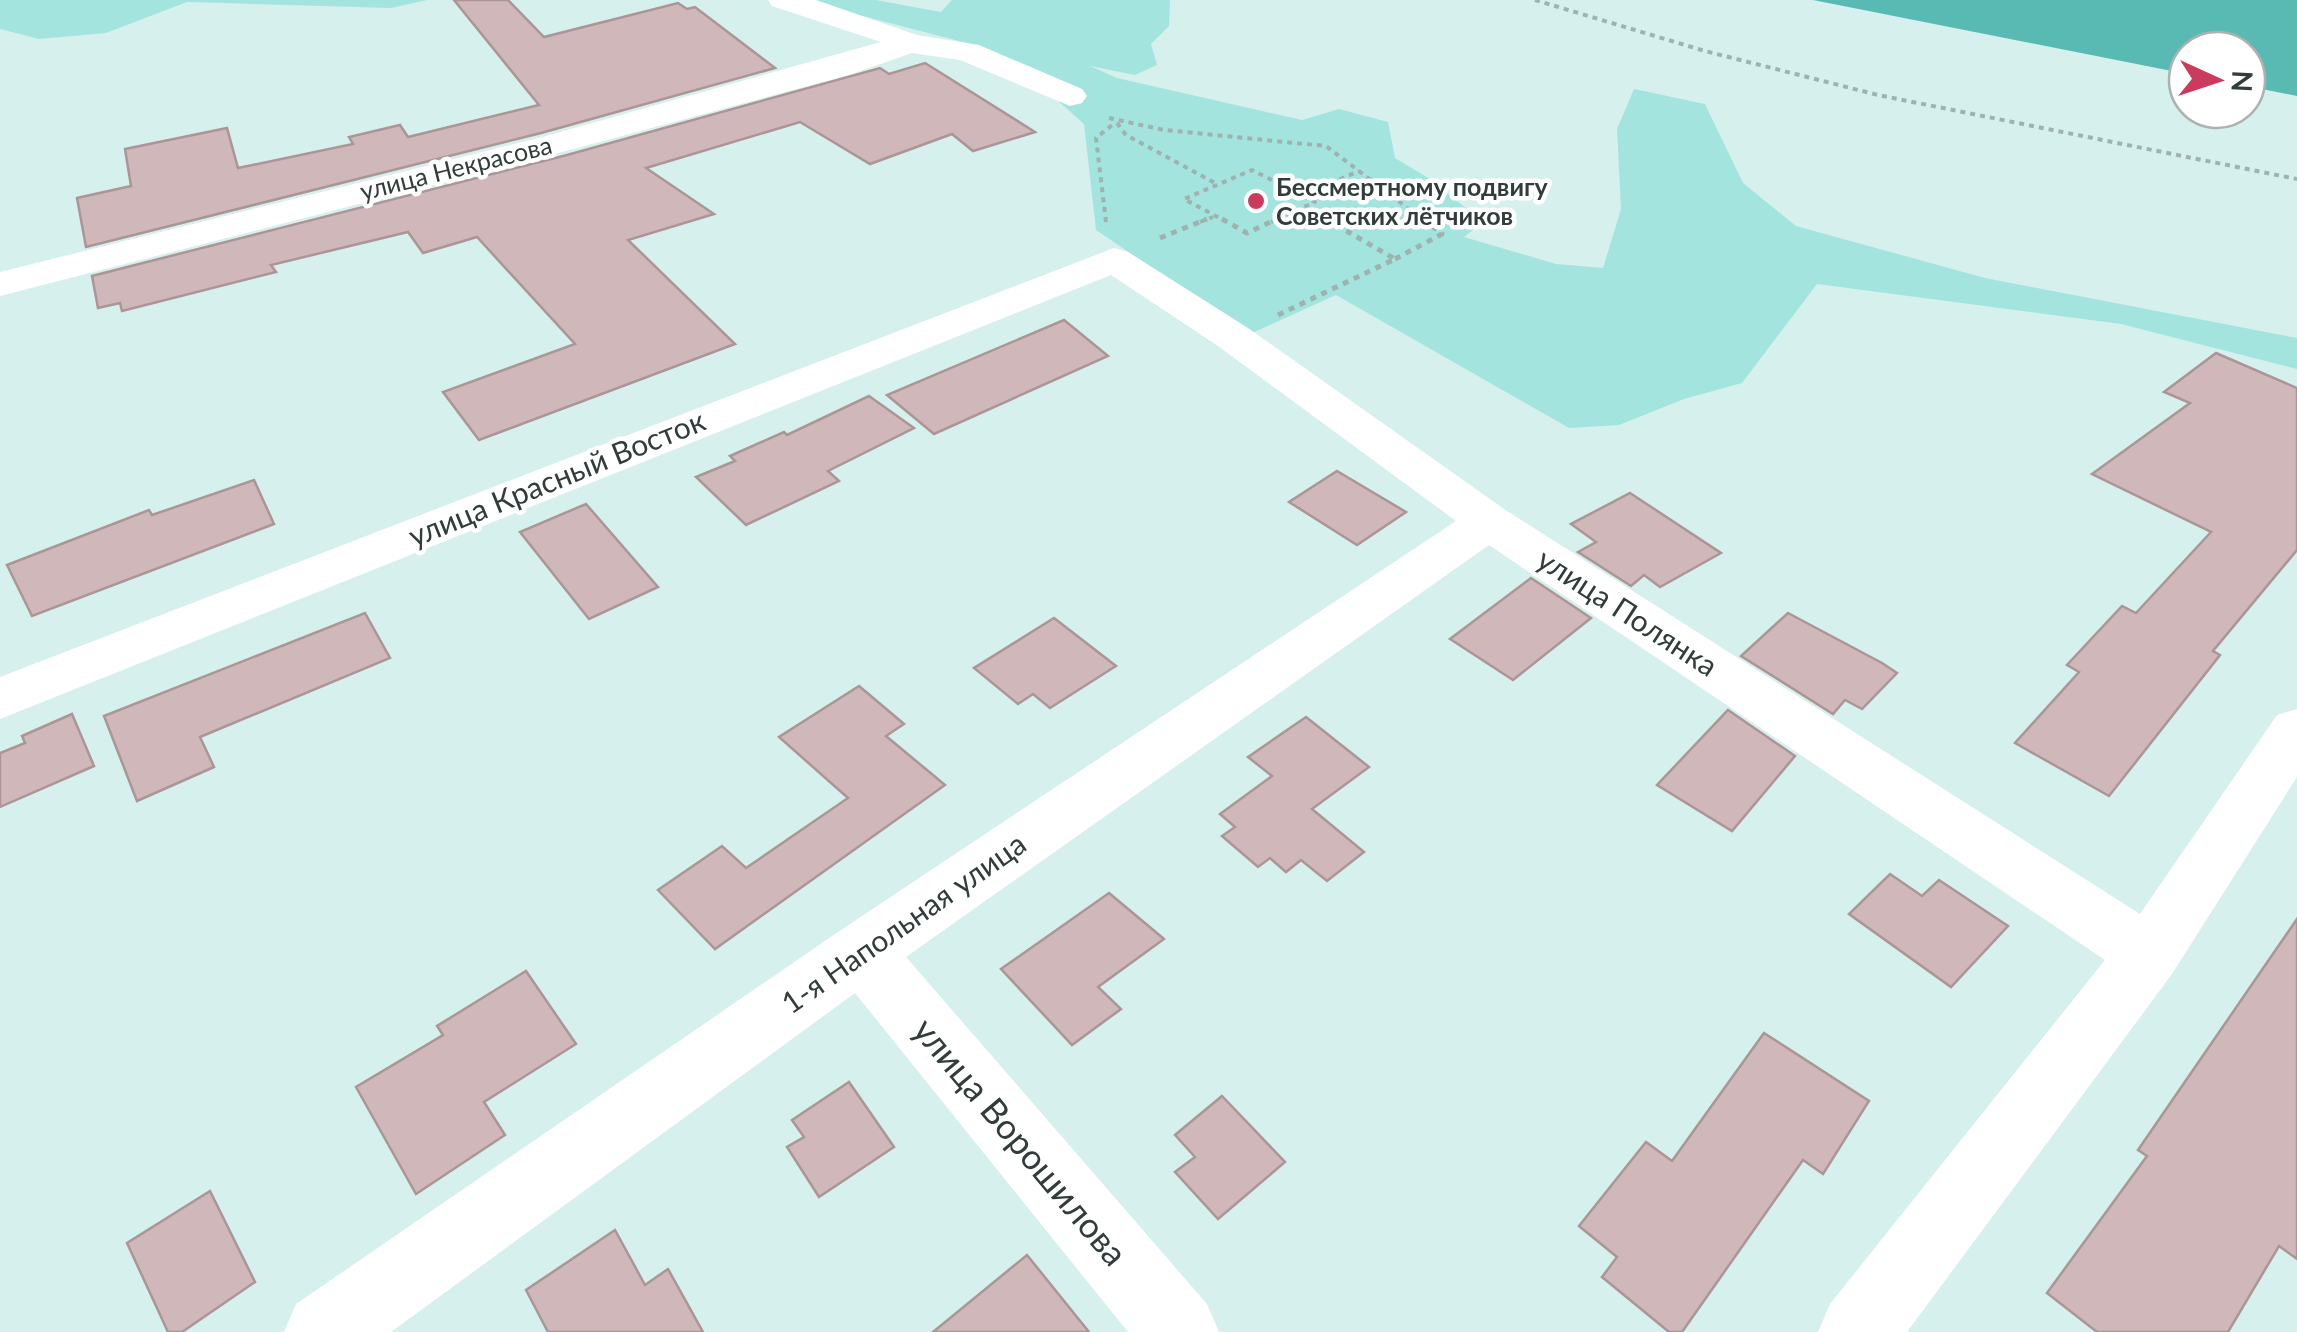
<svg xmlns="http://www.w3.org/2000/svg" width="2297" height="1332" font-family="Lato,sans-serif">
<style>
.green{fill:#a4e4df}
.water{fill:#59bab4}
.building{fill:#cfb7ba;stroke:#ab9597;stroke-width:2.5}
.lines{fill:none;stroke-linecap:round;stroke-linejoin:round}
.path-far1{stroke:#9eb2b0;stroke-width:4;stroke-dasharray:5 5;stroke-linecap:butt}
.path{stroke:#9eb2b0;stroke-width:5;stroke-dasharray:6 6;stroke-linecap:butt}
.minor{fill:#fff;fill-rule:evenodd}
.poi-dot{fill:#cb3b5e;stroke:#fff;stroke-width:4}
.labels{text-anchor:middle;stroke-width:9;stroke-linejoin:round;paint-order:stroke}
.far-street-label{font-size:25px;fill:#313c3b;stroke:#fff}
.far-poi-label{font-size:25px;font-weight:bold;fill:#313c3b;stroke:#fff;text-anchor:start}
.street-label{font-size:30px;fill:#313c3b;stroke:#fff}
.near-street-label{font-size:35px;fill:#313c3b;stroke:#fff}
</style>
<rect width="100%" height="100%" fill="#d6f0ed"/>
<!-- green -->
<g class="green">
<polygon points="0,0 427,0 391,8 187,2 106,33 39,39 0,29"/>
<polygon points="801,0 876,0 941,12 952,0 1170,0 1169,26 1151,44 1157,65 1135,75 1090,66 1117,78 1302,120 1339,109 1388,122 1395,158 1430,179 1483,222 1464,237 1556,264 1603,268 1621,209 1617,129 1634,89 1705,104 1743,183 1796,226 1985,278 2297,338 2297,369 2121,324 1817,284 1742,383 1684,399 1619,425 1569,428 1336,295 1250,334 1096,230 1084,124 1057,100 1084,90 982,47"/>
</g>
<!-- water -->
<polygon class="water" points="1813,0 2297,0 2297,96 2247,86 2247,50 2187,50 2187,74"/>
<!-- building -->
<g class="building">
<polygon points="454,0 508,0 544,37 678,3 687,9 695,7 775,68 541,133 86,247 77,198 131,186 125,149 227,128 238,168 353,144 349,137 400,125 408,137 539,105"/>
<polygon points="925,63 1035,132 973,151 952,134 870,164 800,122 646,168 714,214 628,240 735,344 479,440 443,392 575,344 477,237 423,253 408,232 271,265 276,272 122,311 120,303 98,308 92,276 567,155 880,68 889,74"/>
<polygon points="1064,320 1108,356 934,434 887,395"/>
<polygon points="2216,353 2297,388 2297,550 2213,651 2220,655 2109,796 2015,743 2079,672 2067,665 2122,606 2136,613 2211,532 2092,474 2190,403 2164,392"/>
<polygon points="869,396 914,428 828,471 839,481 746,525 696,477 735,461 730,456 784,432 787,435"/>
<polygon points="1337,471 1406,512 1357,545 1289,502"/>
<polygon points="254,480 274,524 32,616 7,565 149,510 152,515"/>
<polygon points="1630,493 1721,553 1660,587 1644,575 1631,586 1578,552 1596,542 1571,524"/>
<polygon points="586,504 658,587 589,619 520,532"/>
<polygon points="1531,578 1591,618 1513,680 1450,639"/>
<polygon points="365,613 390,658 200,737 214,767 137,801 104,716"/>
<polygon points="1788,613 1882,663 1897,673 1862,709 1845,700 1833,714 1741,656"/>
<polygon points="1054,618 1116,666 1050,708 1033,694 1018,704 974,668"/>
<polygon points="859,686 904,724 886,736 945,785 715,949 658,890 722,846 746,868 848,798 779,737"/>
<polygon points="1728,710 1795,756 1732,831 1657,785"/>
<polygon points="72,714 94,766 0,807 0,753 25,743 22,736"/>
<polygon points="1306,717 1369,767 1312,809 1364,852 1327,881 1301,860 1286,872 1270,858 1258,867 1222,836 1235,827 1220,814 1272,776 1248,757"/>
<polygon points="1890,874 1922,896 1939,880 2008,926 1951,987 1849,914"/>
<polygon points="1109,893 1164,939 1098,987 1121,1009 1072,1045 1001,969"/>
<polygon points="2297,919 2297,1259 2279,1246 2228,1332 2097,1332 2047,1293 2147,1156 2138,1150"/>
<polygon points="526,971 576,1044 484,1102 505,1135 416,1194 356,1087 443,1035 437,1026"/>
<polygon points="1764,1033 1869,1101 1823,1174 1803,1160 1682,1332 1669,1332 1602,1277 1617,1257 1579,1226 1646,1142 1672,1161"/>
<polygon points="849,1082 894,1147 819,1197 787,1147 804,1137 792,1120"/>
<polygon points="1222,1096 1285,1162 1218,1219 1175,1172 1195,1157 1175,1135"/>
<polygon points="210,1191 255,1282 182,1332 168,1332 127,1243"/>
<polygon points="615,1230 645,1285 668,1269 703,1332 548,1332 526,1290"/>
<polygon points="1027,1255 1089,1332 933,1332"/>
</g>
<g class="lines">
<!-- path-far1 -->
<g class="path-far1">
<polyline points="1535,0 1705,51 1878,95 2297,179"/>
<polyline points="1109,118 1164,130 1326,146 1426,222"/>
<polyline points="1117,123 1126,135 1217,184"/>
<polyline points="1303,195 1359,171"/>
<polyline points="1306,208 1330,222"/>
<polyline points="1106,222 1096,138 1116,122"/>
<polyline points="1200,222 1213,217"/>
<polyline points="1227,222 1184,199 1252,170 1315,202 1271,222"/>
</g>
<!-- path -->
<g class="path">
<polyline points="1222,219 1247,233 1277,219"/>
<polyline points="1160,238 1207,219"/>
<polyline points="1395,259 1442,234 1423,219"/>
<polyline points="1278,315 1395,259 1326,219"/>
</g>
<!-- minor -->
<g class="minor">
<polygon points="768,0 816,0 917,35 979,45 1082,89 1087,96 1082,103 1070,106 960,60 912,53 849,75 566,151 0,296 0,272 542,137 881,42 772,6"/>
<polygon points="1114,248 1128,252 1248,328 1507,511 2140,914 2277,715 2297,709 2297,777 2172,974 1907,1332 1818,1332 1830,1304 2105,960 1489,545 906,957 1207,1304 1219,1332 1128,1332 855,993 391,1332 284,1332 296,1304 838,932 1456,521 1218,346 1111,275 0,719 0,677"/>
</g>
</g>
<!-- markers -->
<circle class="poi-dot" cx="1256" cy="201" r="10"/>
<g class="labels">
<!-- far-street labels -->
<g class="far-street-label">
<text transform="translate(456 168) rotate(-14)" y="9">улица Некрасова</text>
</g>
<!-- far-poi labels -->
<g class="far-poi-label">
<text x="1276" y="196">Бессмертному подвигу<tspan x="1276" dy="29">Советских лётчиков</tspan></text>
</g>
<!-- street labels -->
<g class="street-label">
<text transform="translate(557 479) rotate(-22)" y="10">улица Красный Восток</text>
<text transform="translate(1627 613) rotate(33)" y="10">улица Полянка</text>
<text transform="translate(904 924) rotate(-35)" y="10">1-я Напольная улица</text>
</g>
<!-- near-street labels -->
<g class="near-street-label">
<text transform="translate(1020 1142) rotate(50)" y="12">улица Ворошилова</text>
</g>
</g>
<!-- north arrow -->
<g transform="translate(2217 80) rotate(93)"><circle r="48" fill="#ffffff" stroke="#adb1b1" stroke-width="2.5"/>
<path d="M0-8L18 38L0 25L-18 38Z" fill="#cb3b5e"/>
<text y="-15" font-size="28" font-weight="bold" text-anchor="middle" fill="#313c3b">N</text>
</g>
</svg>
